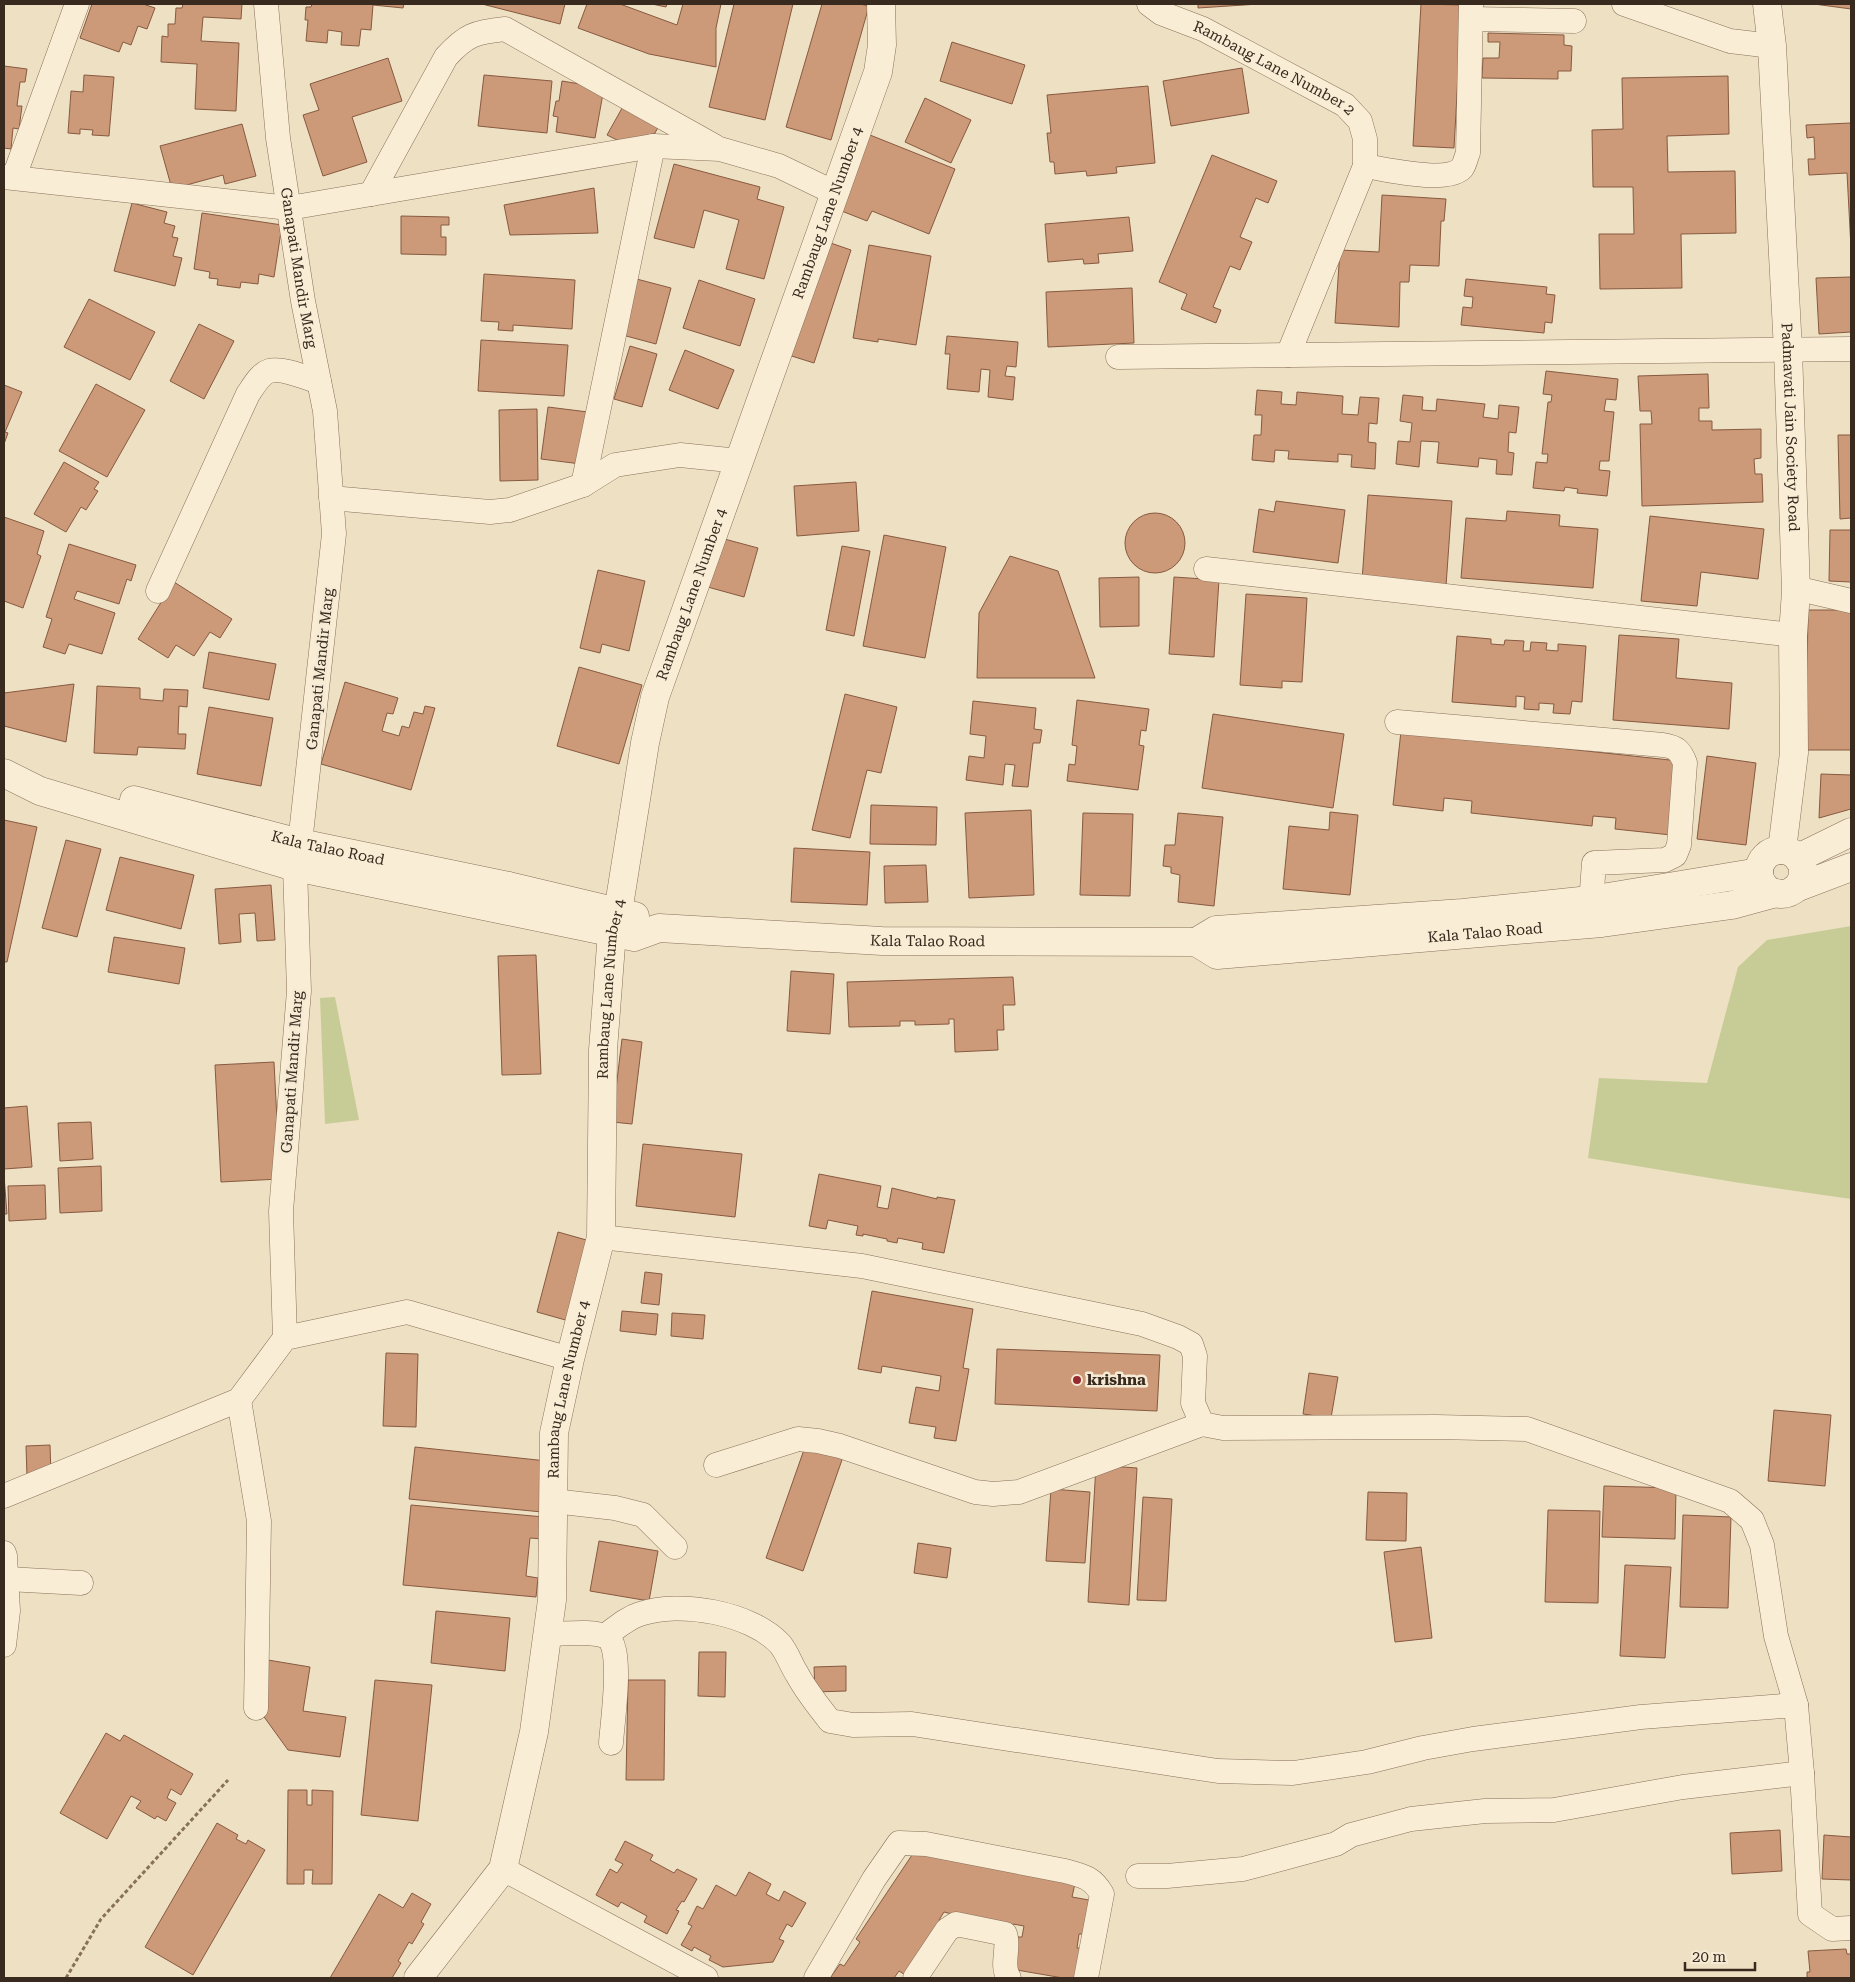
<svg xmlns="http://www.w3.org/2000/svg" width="1855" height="1982" font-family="'Roboto Serif',serif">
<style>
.green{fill:#c7cc97}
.building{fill:#cc9979;stroke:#875a40}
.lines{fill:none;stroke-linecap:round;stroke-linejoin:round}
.minor-casing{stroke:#88715a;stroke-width:25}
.tertiary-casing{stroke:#88715a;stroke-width:29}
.path{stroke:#88715a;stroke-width:3;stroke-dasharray:4 2.5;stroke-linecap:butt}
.minor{stroke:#f9edd6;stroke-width:24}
.tertiary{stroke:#f9edd6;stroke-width:28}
.poi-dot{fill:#972a2e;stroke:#f5ead3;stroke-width:2}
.labels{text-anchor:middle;stroke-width:5;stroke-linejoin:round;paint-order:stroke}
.street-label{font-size:15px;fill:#382a1e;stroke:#f5ead3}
.poi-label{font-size:15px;font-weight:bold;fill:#382a1e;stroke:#f5ead3;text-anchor:start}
</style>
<rect width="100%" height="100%" fill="#eee0c3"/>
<!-- green -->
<g class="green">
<polygon points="1851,926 1851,1199 1740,1183 1588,1158 1599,1078 1707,1083 1738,967 1767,940"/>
<polygon points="335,997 359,1120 325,1124 320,998"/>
</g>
<!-- building -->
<g class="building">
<polygon points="92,4 143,4 155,8 147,29 138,26 131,45 123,42 119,52 80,38"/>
<polygon points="183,4 242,4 241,19 203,17 201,41 239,43 236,111 195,109 197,64 161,62 162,36 168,37 168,24 175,24 176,8 182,8"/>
<polygon points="312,4 404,4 403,8 373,5 371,30 361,29 359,46 341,45 342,32 328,30 327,43 306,41 308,20 305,20 306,7 311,7"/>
<polygon points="482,4 565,4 560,24"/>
<polygon points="587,4 620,4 677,25 683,4 721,4 716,28 716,67 649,54 578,28"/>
<polygon points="652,4 667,4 666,7"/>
<polygon points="734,4 793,4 765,120 709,107"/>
<polygon points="822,4 860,4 869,6 831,140 786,127"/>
<polygon points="1198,4 1259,4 1198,8"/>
<polygon points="1421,4 1462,5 1454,148 1413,146"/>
<polygon points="1814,4 1851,4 1851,9"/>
<polygon points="1488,33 1564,35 1564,45 1572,46 1571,71 1558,71 1558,79 1482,78 1483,58 1499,58 1500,42 1488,42"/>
<polygon points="952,42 1025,65 1012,104 940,81"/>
<polygon points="388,58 402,101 352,117 367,162 323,176 303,115 319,110 310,84"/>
<polygon points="4,66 27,69 25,82 20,82 17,106 22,106 19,129 13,128 11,149 4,148"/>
<polygon points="1242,68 1249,113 1171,126 1163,81"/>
<polygon points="84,75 114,77 109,136 92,135 93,130 80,129 80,134 68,133 71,91 83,92"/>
<polygon points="484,75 552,81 547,133 478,126"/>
<polygon points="1728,76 1729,134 1667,136 1668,172 1735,171 1736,233 1681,234 1682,288 1600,289 1599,234 1634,234 1633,187 1593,187 1592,130 1623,129 1622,78"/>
<polygon points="562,81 604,88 595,138 556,132 558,117 553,116 556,101 559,101"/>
<polygon points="1148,86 1155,163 1116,167 1117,173 1087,176 1086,171 1055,174 1054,162 1050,162 1047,133 1051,133 1047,95"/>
<polygon points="925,98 971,120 951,163 905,142"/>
<polygon points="626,101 661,122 650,142 623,143 607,135"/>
<polygon points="1851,123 1851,248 1847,173 1809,175 1808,159 1815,159 1814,137 1807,138 1806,125"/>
<polygon points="242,124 256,176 225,184 223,175 172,189 160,146"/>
<polygon points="865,133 955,169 929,234 872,211 867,221 834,208"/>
<polygon points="1212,155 1277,181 1268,203 1256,198 1240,237 1252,242 1240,270 1230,266 1213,307 1221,310 1216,323 1181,309 1187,294 1159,282"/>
<polygon points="674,164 760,187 757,199 784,207 764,279 726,269 739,220 704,210 694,248 654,238"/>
<polygon points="594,188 598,233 510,235 504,205"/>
<polygon points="1382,195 1446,199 1444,221 1441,221 1439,266 1410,265 1409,282 1400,282 1399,327 1335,323 1340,250 1379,252"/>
<polygon points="132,203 167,212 164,223 175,226 172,237 178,238 173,256 182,258 175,286 114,271"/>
<polygon points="202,213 282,225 274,277 259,274 258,284 241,282 240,288 217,285 218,279 209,278 210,272 194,269"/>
<polygon points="401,216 449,217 449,225 441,225 441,237 446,237 446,255 401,254"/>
<polygon points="1129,217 1133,251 1098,254 1099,263 1084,264 1083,259 1048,262 1045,224"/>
<polygon points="819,239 851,250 814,363 782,353"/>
<polygon points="869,245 931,256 916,345 878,339 878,342 853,338"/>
<polygon points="484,274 575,280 572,329 513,325 513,331 498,330 499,322 481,321"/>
<polygon points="629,277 671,288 656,344 615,333"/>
<polygon points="1851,277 1851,332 1819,334 1816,278"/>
<polygon points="1466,279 1547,287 1546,294 1555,295 1552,323 1545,322 1544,333 1461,325 1463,307 1472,308 1473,297 1464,296"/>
<polygon points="699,280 755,299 740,346 683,328"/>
<polygon points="1132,288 1134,343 1048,347 1046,292"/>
<polygon points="89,299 155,332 130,380 64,347"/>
<polygon points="199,324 234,341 204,399 170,381"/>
<polygon points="947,336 1018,342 1016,367 1007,366 1005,376 1015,377 1013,400 988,397 990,370 981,369 979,392 947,389 950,354 945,354"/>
<polygon points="481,340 568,345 564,396 478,391"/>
<polygon points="630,346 657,354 642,407 614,399"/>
<polygon points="685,350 734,370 718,409 669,390"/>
<polygon points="1546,371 1618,379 1616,400 1606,399 1604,411 1614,412 1609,461 1600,461 1599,470 1610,471 1607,496 1577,493 1578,489 1565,487 1564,491 1533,488 1536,462 1547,463 1548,454 1542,454 1548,402 1551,402 1552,395 1543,394"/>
<polygon points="1708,374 1709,408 1699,408 1699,421 1712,421 1712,430 1761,429 1761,458 1754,459 1755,474 1762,474 1763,502 1642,506 1640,424 1652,424 1651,411 1640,411 1638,376"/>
<polygon points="96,384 145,410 107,477 59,451"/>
<polygon points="4,385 22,392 5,432 8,433 4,444"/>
<polygon points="1257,390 1282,392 1281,404 1296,405 1297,392 1343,396 1342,414 1358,415 1360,397 1379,398 1377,424 1369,423 1368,442 1376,443 1375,469 1351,467 1352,455 1338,454 1338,462 1288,459 1289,451 1275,450 1274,462 1252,460 1254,435 1261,435 1262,415 1255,415"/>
<polygon points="1403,395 1423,397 1422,410 1436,411 1437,399 1485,404 1483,417 1498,419 1499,405 1519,407 1516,433 1509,432 1508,452 1514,453 1512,475 1496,474 1497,460 1479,458 1478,467 1437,463 1439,442 1421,441 1419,467 1396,464 1398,441 1410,442 1412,423 1400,421"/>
<polygon points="548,407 588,412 581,464 541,459"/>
<polygon points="537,409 538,480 500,481 499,410"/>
<polygon points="1838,435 1851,435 1851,518 1840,519"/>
<polygon points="64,462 99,482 94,489 98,491 86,510 81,507 66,532 34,514"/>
<polygon points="856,482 859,531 797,536 794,486"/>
<polygon points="1368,495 1452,501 1446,586 1362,581"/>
<polygon points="1276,501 1345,510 1338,563 1253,552 1259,509 1274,512"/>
<polygon points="1507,511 1560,515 1559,526 1598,529 1593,588 1461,578 1466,518 1506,521"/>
<circle cx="1155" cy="543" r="30"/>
<polygon points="1650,516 1764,529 1758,579 1701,572 1697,606 1641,601"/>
<polygon points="4,517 44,531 37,554 41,556 23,608 4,601"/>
<polygon points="1830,530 1851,530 1851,582 1829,581"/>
<polygon points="884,535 946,547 925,658 863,646"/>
<polygon points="717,537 758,548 744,597 704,586"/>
<polygon points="69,544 136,565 131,581 127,579 119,604 77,591 74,599 115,613 102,654 69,644 65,654 43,647 52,619 46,617"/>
<polygon points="842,546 870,551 854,636 826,630"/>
<polygon points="1010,556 1058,571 1095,678 977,678 979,613"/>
<polygon points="598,570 645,581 629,651 602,644 600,653 580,648"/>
<polygon points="1139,577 1139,626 1100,627 1099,578"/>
<polygon points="1174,577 1219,580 1214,657 1169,654"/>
<polygon points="174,582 232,619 220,638 210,632 194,656 176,645 168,658 138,639"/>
<polygon points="1246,594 1307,598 1302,682 1282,681 1282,688 1240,685"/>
<polygon points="1808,610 1851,610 1851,750 1806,750"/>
<polygon points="1619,635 1679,639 1676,678 1732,683 1729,729 1613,720"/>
<polygon points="1457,636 1491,639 1491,644 1504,645 1505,640 1524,641 1523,651 1530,651 1531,642 1547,643 1546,650 1558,651 1558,644 1586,646 1582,702 1572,701 1570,714 1553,713 1554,704 1539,703 1539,710 1524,709 1525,697 1516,696 1516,707 1452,702"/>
<polygon points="209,652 276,664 269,700 203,688"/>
<polygon points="579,667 642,685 619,764 557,746"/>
<polygon points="345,682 398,698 393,714 387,713 382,731 399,736 402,726 409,728 414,712 423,714 425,706 435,708 411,790 321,764"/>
<polygon points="74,684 66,742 4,726 4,693"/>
<polygon points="97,686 140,688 140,699 163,701 164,689 188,690 187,707 179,706 178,734 186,734 185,749 138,747 137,755 94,753"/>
<polygon points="845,694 897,707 881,773 867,770 850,838 812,830"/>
<polygon points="1077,700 1149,709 1146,731 1141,730 1139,745 1144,746 1138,790 1067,781 1069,764 1075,765 1077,746 1072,745"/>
<polygon points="973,701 1036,708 1034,729 1042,730 1040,743 1033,743 1028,787 1012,786 1015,765 1005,764 1003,785 966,780 969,756 984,758 986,736 970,734"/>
<polygon points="209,707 273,718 261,786 197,774"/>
<polygon points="1213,714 1344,734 1333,808 1202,788"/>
<polygon points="1401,731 1679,761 1671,835 1615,829 1616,818 1593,816 1592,826 1471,813 1472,801 1444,798 1443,811 1393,805"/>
<polygon points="1707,756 1756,763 1746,845 1697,839"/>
<polygon points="1821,774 1851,775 1851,809 1819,818"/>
<polygon points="871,805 937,807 936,845 870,844"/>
<polygon points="1031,810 1034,895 969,898 965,813"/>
<polygon points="1330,812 1358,815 1350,895 1283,889 1289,826 1329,830"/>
<polygon points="1083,813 1133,814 1130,896 1080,895"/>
<polygon points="1178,813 1223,817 1214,906 1178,902 1180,875 1171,873 1171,867 1163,866 1165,845 1175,845"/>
<polygon points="4,820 37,827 7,962 4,962"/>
<polygon points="66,840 101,849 77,937 42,928"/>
<polygon points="794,848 870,852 867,905 791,902"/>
<polygon points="120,857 194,875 181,929 106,910"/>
<polygon points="926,865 928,902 885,903 884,866"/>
<polygon points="271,885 275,940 257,941 255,913 239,914 241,942 219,944 215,889"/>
<polygon points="114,937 185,948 179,984 108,972"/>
<polygon points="536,955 541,1074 502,1075 498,956"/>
<polygon points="791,971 834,974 830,1034 787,1031"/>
<polygon points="1013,977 1015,1005 1003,1005 1004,1030 997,1030 998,1050 955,1052 954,1019 949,1019 949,1024 915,1025 915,1021 900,1021 900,1026 849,1027 847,982"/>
<polygon points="622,1039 642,1042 632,1124 612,1122"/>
<polygon points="274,1062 280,1179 221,1182 215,1065"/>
<polygon points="27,1106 32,1167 4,1169 4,1108"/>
<polygon points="91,1122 93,1159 60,1161 58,1123"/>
<polygon points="643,1144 742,1154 735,1217 636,1206"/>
<polygon points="101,1166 102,1211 60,1213 58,1168"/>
<polygon points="819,1174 881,1186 877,1207 888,1209 892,1188 937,1199 937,1197 955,1200 944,1253 922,1249 923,1243 898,1238 897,1243 887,1241 887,1239 863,1234 863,1236 856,1235 858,1226 828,1220 826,1229 809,1226"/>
<polygon points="4,1176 7,1214 4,1214"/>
<polygon points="45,1185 46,1219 9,1221 8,1186"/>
<polygon points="558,1232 590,1241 569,1321 537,1312"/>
<polygon points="645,1272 662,1274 659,1305 641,1303"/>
<polygon points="872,1291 973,1309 963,1368 969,1369 956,1441 934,1438 936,1427 909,1423 916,1387 939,1391 941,1376 882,1366 881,1373 858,1369"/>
<polygon points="622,1311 658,1314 656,1335 620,1331"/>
<polygon points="672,1313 705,1315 703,1339 671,1336"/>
<polygon points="997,1349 1160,1355 1157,1411 995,1404"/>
<polygon points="386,1353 418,1354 416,1427 383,1426"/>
<polygon points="1309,1373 1338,1377 1331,1418 1303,1414"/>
<polygon points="1774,1410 1831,1415 1825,1486 1768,1481"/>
<polygon points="806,1444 843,1457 803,1571 766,1558"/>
<polygon points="50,1445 51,1476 27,1477 26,1446"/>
<polygon points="415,1447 547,1461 542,1512 409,1499"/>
<polygon points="1096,1465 1137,1468 1129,1605 1088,1602"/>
<polygon points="1604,1486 1676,1488 1675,1539 1602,1537"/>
<polygon points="1051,1489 1090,1492 1085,1563 1046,1561"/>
<polygon points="1368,1492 1407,1493 1406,1541 1366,1540"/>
<polygon points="1143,1497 1172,1499 1166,1601 1137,1600"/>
<polygon points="411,1505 544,1517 542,1539 530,1538 526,1576 538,1578 536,1597 403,1585"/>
<polygon points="1548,1510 1600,1511 1598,1603 1545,1602"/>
<polygon points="1683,1515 1731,1517 1728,1608 1680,1607"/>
<polygon points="599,1541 658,1551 649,1601 590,1591"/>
<polygon points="918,1543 951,1548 947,1578 914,1573"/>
<polygon points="1421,1547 1432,1638 1395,1642 1384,1552"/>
<polygon points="1625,1565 1671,1567 1665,1658 1620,1656"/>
<polygon points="436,1611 510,1618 505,1671 431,1663"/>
<polygon points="699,1652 726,1652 725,1697 698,1696"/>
<polygon points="268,1660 310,1667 303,1711 346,1717 340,1757 288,1750 262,1714"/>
<polygon points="846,1666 846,1691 815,1692 814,1667"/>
<polygon points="375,1680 432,1685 418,1821 361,1815"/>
<polygon points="628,1680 665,1680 664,1780 626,1780"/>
<polygon points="106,1733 120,1741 124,1735 193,1774 181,1795 171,1789 167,1798 176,1803 166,1821 157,1816 155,1819 136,1808 141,1801 131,1796 107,1839 60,1813"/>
<polygon points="288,1790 307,1790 307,1805 312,1805 312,1790 333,1791 332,1884 312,1884 313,1870 304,1870 304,1884 287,1884"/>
<polygon points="217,1823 238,1835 236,1839 246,1844 248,1840 265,1850 193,1975 145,1947"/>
<polygon points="1780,1830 1782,1871 1732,1874 1730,1833"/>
<polygon points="1824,1835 1851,1837 1851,1880 1822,1879"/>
<polygon points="625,1841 653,1855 650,1860 674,1873 677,1869 697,1879 684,1902 682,1901 676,1910 679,1911 667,1934 644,1922 647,1916 621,1902 618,1907 596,1895 610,1869 617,1873 623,1864 615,1860"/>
<polygon points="918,1846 1076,1879 1072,1897 1089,1900 1083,1934 1079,1934 1077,1948 1081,1948 1076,1978 1063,1978 1011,1969 1017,1937 1022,1937 1024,1926 1013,1924 1012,1929 944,1912 939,1920 943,1923 907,1976 899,1971 894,1978 830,1978 840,1964 844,1966 860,1942 856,1939"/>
<polygon points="749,1872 771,1884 766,1894 779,1901 784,1891 806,1903 792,1927 787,1924 779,1939 784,1941 773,1962 723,1967 709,1960 711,1956 694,1947 692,1951 681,1945 692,1926 688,1924 697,1906 703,1909 716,1885 736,1896"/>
<polygon points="412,1893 431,1904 421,1922 424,1924 412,1944 409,1942 398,1961 401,1963 392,1978 330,1978 379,1894 403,1908"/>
<polygon points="1846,1949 1847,1954 1851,1954 1851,1978 1807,1978 1807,1972 1810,1972 1808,1951"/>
</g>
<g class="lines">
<defs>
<g id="minor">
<path id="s1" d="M 266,4 L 278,138 L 303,301 L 325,411 L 334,534 L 300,843 L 295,867 L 299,991 L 281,1211 L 285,1338"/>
<path id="s2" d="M 1149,4 L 1161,13 L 1203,29 L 1345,105 L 1360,121 L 1365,139 L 1365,166 L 1288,355"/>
<polyline points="1624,4 1730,41 1772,46"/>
<polyline points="1471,19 1574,21"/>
<path d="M 1365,166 C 1385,169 1447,184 1462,168 C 1465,164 1466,157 1468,153 L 1471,4"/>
<polyline points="4,177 289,208 653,146 720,149 779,166 835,193"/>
<polyline points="14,177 77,4"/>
<path d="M 371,194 L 446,57 C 466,35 475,32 505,29 L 714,146"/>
<polyline points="1118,357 1851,349"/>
<polyline points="583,485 653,146"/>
<polyline points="331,498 490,512 510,510 583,485 615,465 680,455 739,461"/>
<polyline points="1206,569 1793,635"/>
<path d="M 158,591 L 248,394 C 253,387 260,374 269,371 C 281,367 307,378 319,382"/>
<polyline points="1796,591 1808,591 1851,601"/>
<path d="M 1397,722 L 1663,745 C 1676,747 1680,750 1685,763 L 1679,845 L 1675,855 L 1665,860 L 1594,863 L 1590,916"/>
<polyline points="601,1237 862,1266 1142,1324 1178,1337 1191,1344 1195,1356 1193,1403 1202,1424 1223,1428 1436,1427 1527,1429 1730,1501 1752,1520 1762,1545 1776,1636 1796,1705 1802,1773 1810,1914 1832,1929 1851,1928"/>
<polyline points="239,1400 259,1521 256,1708"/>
<polyline points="716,1465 798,1439 818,1441 840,1446 975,1492 993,1494 1019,1492 1202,1424"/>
<polyline points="4,1496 239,1400 285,1338 407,1312 570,1359"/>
<polyline points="553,1501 615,1508 643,1515 675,1547"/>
<polyline points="4,1553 5,1556 8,1611 4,1645"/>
<polyline points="7,1579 81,1583"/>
<path d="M 549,1634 C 564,1634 594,1630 607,1637 C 624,1647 612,1724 611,1743"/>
<path d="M 605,1636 C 616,1628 627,1618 640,1614 C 680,1600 751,1613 780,1644 C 787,1652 791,1665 797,1674 C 806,1691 818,1706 830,1721 L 853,1725 L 912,1724 L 1218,1771 L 1293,1773 L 1367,1762 L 1423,1748 L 1473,1739 L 1641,1717 L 1796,1705"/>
<polyline points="503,1869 706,1978"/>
<polyline points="1138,1876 1167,1876 1243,1869 1336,1844 1351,1835 1411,1819 1485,1811 1554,1810 1683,1787 1802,1773"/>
<path d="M 816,1978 L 874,1879 L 899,1843 L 926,1844 L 1065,1871 C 1083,1876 1092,1877 1102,1894 L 1086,1978"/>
<path d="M 915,1978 L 947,1930 L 956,1924 L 1005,1934 C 1010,1949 1000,1965 1009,1978"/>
</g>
<g id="tertiary">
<path id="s3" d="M 1767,4 L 1772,46 L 1788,350 L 1796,591 L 1793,635 L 1794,753 L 1782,850"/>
<path id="s4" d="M 4,773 L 40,791 L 295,867 L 634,937 L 659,928 L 882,941 L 1196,942 L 1217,955 L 1602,923 L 1732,905 L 1776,893"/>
<path id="s5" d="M 134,800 L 300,843 L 509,886 L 635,916"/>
<circle cx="1781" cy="872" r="22"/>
<polyline points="1798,858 1851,832"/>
<polyline points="1796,888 1851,867"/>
<polyline points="1196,942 1216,930 1463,913 1590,900 1759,872"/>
<path id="s6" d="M 418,1978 L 503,1869 L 534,1732 L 552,1600 L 554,1433 L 570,1359 L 601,1237 L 603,1050 L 612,932 L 618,912 L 645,743 L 655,697 L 878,72 L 882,45 L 881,4"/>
</g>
</defs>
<!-- minor casing -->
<use href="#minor" class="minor-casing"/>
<!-- tertiary casing -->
<use href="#tertiary" class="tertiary-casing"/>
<!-- path -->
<polyline class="path" points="66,1978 101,1919 228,1780"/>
<!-- minor -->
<use href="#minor" class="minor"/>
<!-- tertiary -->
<use href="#tertiary" class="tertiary"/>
</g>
<!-- markers -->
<circle class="poi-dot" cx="1077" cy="1380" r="5"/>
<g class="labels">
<!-- street labels -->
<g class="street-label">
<text dy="5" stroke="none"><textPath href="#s2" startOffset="141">Rambaug Lane Number 2</textPath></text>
<text dy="5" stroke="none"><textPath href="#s6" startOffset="1839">Rambaug Lane Number 4</textPath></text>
<text dy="5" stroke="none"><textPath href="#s1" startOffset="266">Ganapati Mandir Marg</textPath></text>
<text dy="5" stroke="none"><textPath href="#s3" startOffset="424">Padmavati Jain Society Road</textPath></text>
<text dy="5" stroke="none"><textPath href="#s6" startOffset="1434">Rambaug Lane Number 4</textPath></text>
<text transform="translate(320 669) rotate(-84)" y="5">Ganapati Mandir Marg</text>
<text dy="5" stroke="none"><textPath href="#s5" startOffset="200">Kala Talao Road</textPath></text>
<text dy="5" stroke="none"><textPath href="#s4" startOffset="1510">Kala Talao Road</textPath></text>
<text dy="5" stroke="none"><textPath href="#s4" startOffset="948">Kala Talao Road</textPath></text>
<text dy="5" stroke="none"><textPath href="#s6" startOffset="1029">Rambaug Lane Number 4</textPath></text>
<text transform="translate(292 1072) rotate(-86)" y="5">Ganapati Mandir Marg</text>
<text dy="5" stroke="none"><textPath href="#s6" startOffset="624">Rambaug Lane Number 4</textPath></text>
</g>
<!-- poi labels -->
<g class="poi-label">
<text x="1087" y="1385">krishna</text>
</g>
</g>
<!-- border -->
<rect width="1855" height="1982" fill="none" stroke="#382a1e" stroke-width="10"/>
<!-- scale -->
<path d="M1685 1962v8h70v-8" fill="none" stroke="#382a1e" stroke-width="2.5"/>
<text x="1692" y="1962" font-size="15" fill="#382a1e" stroke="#f5ead3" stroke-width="4" paint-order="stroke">20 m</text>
</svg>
